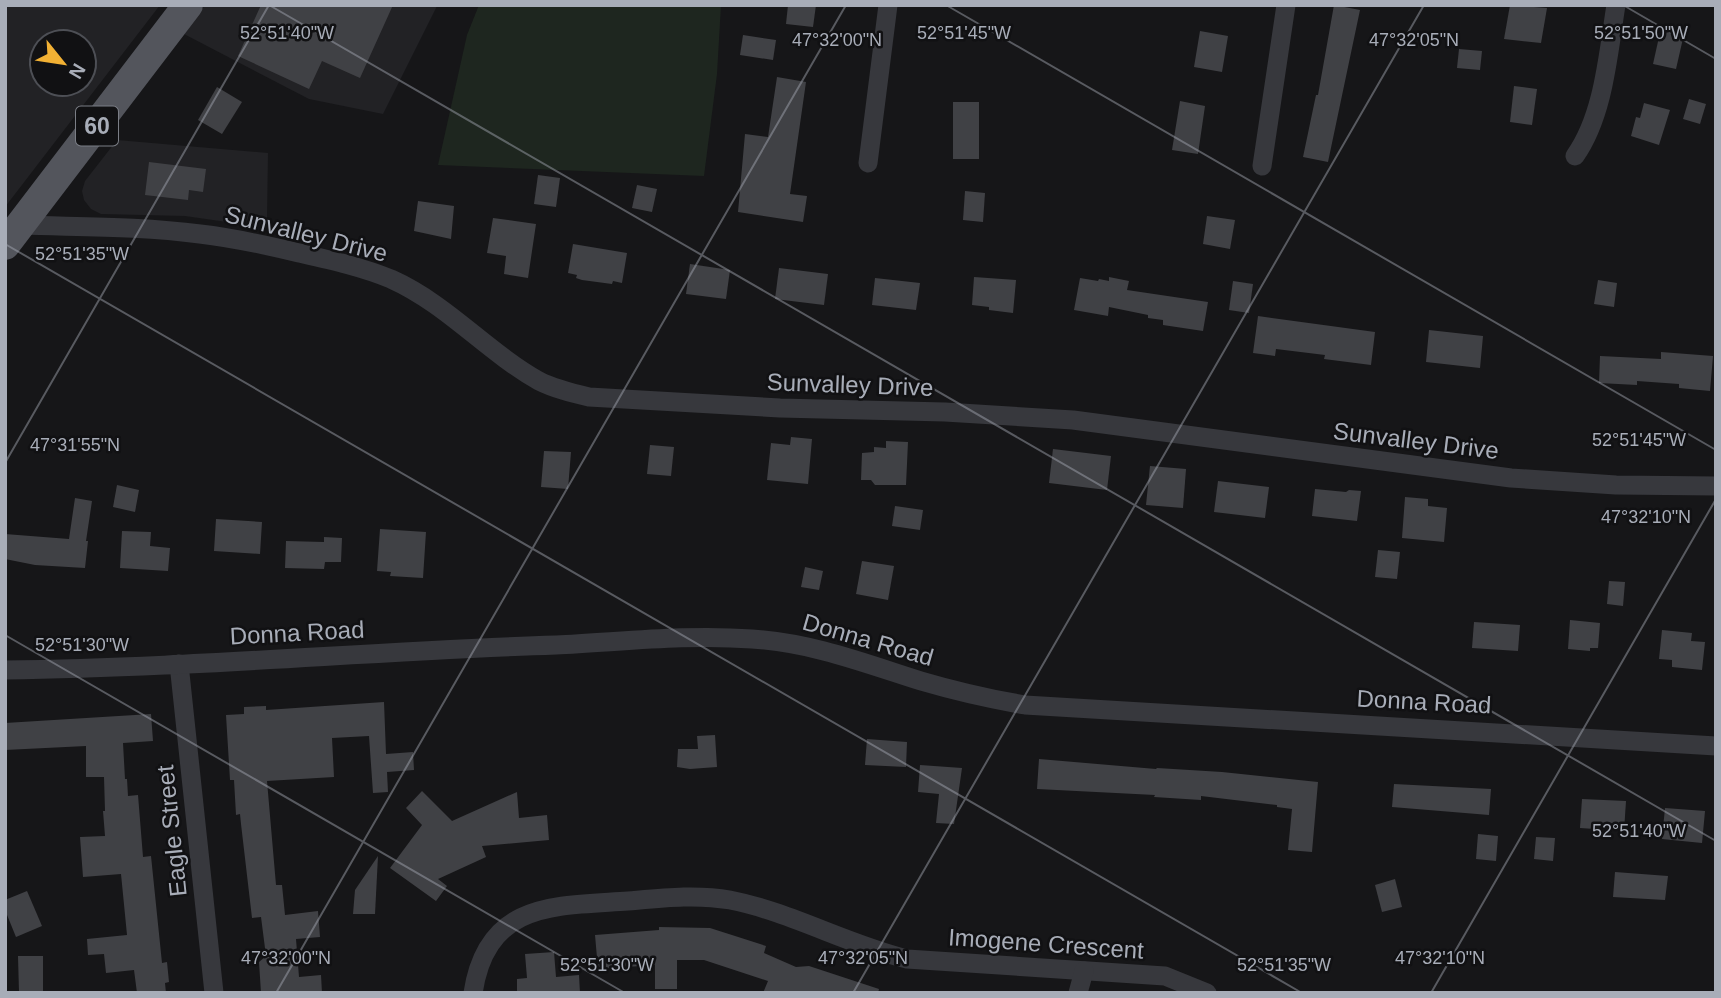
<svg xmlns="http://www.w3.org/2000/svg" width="1721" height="998" font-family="Helvetica,sans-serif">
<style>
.built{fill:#222225;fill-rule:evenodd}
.green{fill:#1e261f}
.building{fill:#404145}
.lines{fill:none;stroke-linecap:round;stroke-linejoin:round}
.street{stroke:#37383d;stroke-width:19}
.primary{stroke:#53555c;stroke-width:30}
.ticks{fill:none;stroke:#a8adb8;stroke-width:2;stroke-opacity:0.45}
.labels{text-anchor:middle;stroke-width:5;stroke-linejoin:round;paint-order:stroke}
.shield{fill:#111113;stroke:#7b7e86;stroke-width:2}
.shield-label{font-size:23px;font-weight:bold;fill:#a8adb8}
.street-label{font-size:24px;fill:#a8adb8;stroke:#111113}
.ticks-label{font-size:18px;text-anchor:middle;fill:#a8adb8;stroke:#111113;stroke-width:5;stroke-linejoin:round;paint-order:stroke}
</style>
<rect width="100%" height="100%" fill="#161618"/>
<!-- built -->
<g class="built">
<path d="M 5,5 L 160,5 L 5,207 ZM 42,42 L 84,42 L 84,84 L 42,84 Z"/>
<polygon points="205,5 436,5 437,6 383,114 309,99 184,34"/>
<polygon points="117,140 268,153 267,219 227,222 185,216 101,214 91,209 84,200 82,191 85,181"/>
</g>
<!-- green -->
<polygon class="green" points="479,5 721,5 717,74 704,176 438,165 467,35"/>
<!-- building -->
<g class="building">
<polygon points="261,5 393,5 360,78 322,61 309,89 238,56"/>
<polygon points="788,5 816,5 813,27 786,24"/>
<polygon points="1334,5 1360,10 1328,162 1303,157 1316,95 1318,95"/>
<polygon points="1510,5 1547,8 1541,43 1504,39"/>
<polygon points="1661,28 1684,34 1676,69 1653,64"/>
<polygon points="1200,31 1228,36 1222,72 1194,67"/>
<polygon points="743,35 776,40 773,60 740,55"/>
<polygon points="1459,49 1482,51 1480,70 1457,68"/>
<polygon points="777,77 806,82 790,194 807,196 803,222 738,212 745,134 768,137"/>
<polygon points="1514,86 1537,89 1532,125 1510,122"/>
<polygon points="217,87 242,102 222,134 198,120"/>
<polygon points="1689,99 1706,104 1700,124 1683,119"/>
<polygon points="1180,101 1205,106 1198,154 1172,150"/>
<rect x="953" y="102" width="26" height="57"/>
<polygon points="1644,103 1670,110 1659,145 1631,136 1636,117 1640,118"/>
<polygon points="149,162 206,169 203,192 189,190 188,200 145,195"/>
<polygon points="538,175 560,178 556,207 534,204"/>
<polygon points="637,185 657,189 652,212 632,208"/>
<polygon points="965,191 985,193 983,222 963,220"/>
<polygon points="418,201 454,206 451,239 414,231"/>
<polygon points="1207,216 1235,220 1230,249 1203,244"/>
<polygon points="493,218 536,224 528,278 504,274 506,256 487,253"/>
<polygon points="573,244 627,253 622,283 613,281 612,284 582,280 576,278 577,275 568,273"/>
<polygon points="690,264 730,270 726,299 686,294"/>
<polygon points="779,268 828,274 824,305 775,299"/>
<polygon points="974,277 1016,280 1013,313 989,310 989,307 972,305"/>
<polygon points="1109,277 1129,281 1127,290 1208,302 1203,331 1163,325 1163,320 1148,318 1148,315 1109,307 1108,316 1074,310 1080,278 1098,281 1099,279 1109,281"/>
<polygon points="875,278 920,283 916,310 872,305"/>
<polygon points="1598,280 1617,283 1614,307 1594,304"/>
<polygon points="1233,281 1253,284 1249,313 1229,310"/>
<polygon points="1258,316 1375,332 1371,365 1324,359 1325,355 1276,349 1275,356 1253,353"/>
<polygon points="1429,330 1483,336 1480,368 1426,362"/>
<polygon points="1661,352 1713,356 1710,391 1679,388 1679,384 1637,381 1637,385 1599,383 1600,356 1661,359"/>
<polygon points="791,437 812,439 808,484 767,480 771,443 790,445"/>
<polygon points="886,441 908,442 906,485 875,485 871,480 861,480 862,453 874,452 874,447 886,448"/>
<polygon points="650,445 674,447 671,476 647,474"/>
<polygon points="1053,449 1111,456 1107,490 1049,483"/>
<polygon points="544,451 571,452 568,489 541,487"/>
<polygon points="1150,466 1186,469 1183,508 1146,505"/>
<polygon points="1218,481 1269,487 1265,518 1214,512"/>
<polygon points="117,485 139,490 135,512 113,507"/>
<polygon points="1315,489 1346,492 1349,490 1361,491 1357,521 1312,516"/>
<polygon points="1405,497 1428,499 1428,506 1447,508 1444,542 1402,538"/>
<polygon points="75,498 92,501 86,541 88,541 85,568 35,565 5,559 5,534 69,539"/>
<polygon points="895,506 923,510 920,530 892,526"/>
<polygon points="216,519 262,522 260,554 214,551"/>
<polygon points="380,529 426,532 423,578 390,576 391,572 377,571"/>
<polygon points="122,531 151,532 150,546 170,548 168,571 120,568"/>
<polygon points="324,537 342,538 341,562 325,562 324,569 285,568 286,541 324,542"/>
<polygon points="1378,550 1400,552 1397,579 1375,577"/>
<polygon points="862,561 894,566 888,600 856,594"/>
<polygon points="805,567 823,571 819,590 801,587"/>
<polygon points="1609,581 1625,582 1623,606 1607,604"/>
<polygon points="1570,620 1600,623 1598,648 1590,648 1590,651 1568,649"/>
<polygon points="1474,622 1520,625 1518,651 1472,648"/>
<polygon points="1662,630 1692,633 1691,641 1705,642 1702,670 1672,667 1672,660 1659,659"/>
<polygon points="384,702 386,754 413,752 414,770 387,772 388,792 373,793 369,736 332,738 334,777 267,781 276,885 282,885 285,915 318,911 320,937 296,939 299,977 321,975 322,993 261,993 259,962 266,956 261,917 252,918 241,824 240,814 236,815 234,780 230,780 226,715 244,714 244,707 266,706 266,710"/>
<polygon points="151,714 153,741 123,743 125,779 127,779 128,796 138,795 143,857 151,856 162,963 167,962 169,982 165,983 166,993 137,993 134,970 106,973 104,954 88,955 87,939 127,935 121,874 83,877 80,837 105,836 103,811 105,811 104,777 86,777 86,746 5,750 5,723"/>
<polygon points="715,735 717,767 690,769 677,767 678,749 698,749 697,736"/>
<polygon points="867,739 907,742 906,767 865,765"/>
<polygon points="1039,759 1156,769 1157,768 1222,772 1318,782 1312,852 1288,850 1292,809 1277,807 1277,805 1201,796 1201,800 1154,797 1155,795 1037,789"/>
<polygon points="920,765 962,768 954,824 936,823 939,794 918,792"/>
<polygon points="1394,784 1491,789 1489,815 1392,807"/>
<polygon points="422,791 452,821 517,792 519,818 547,815 549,840 482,846 486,857 438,879 447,886 436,901 390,868 422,825 406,808"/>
<polygon points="1582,799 1626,801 1624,831 1580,828"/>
<polygon points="1665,808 1705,811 1702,843 1662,839"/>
<polygon points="1478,834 1498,836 1496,861 1476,859"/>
<polygon points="1536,837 1555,838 1553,861 1534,859"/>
<polygon points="378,856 375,914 353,914 355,890"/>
<polygon points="1615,872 1668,876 1665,900 1613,897"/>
<polygon points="1395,879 1402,907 1382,912 1375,885"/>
<polygon points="27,891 42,926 16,937 5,910 5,900"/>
<polygon points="659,927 710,928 766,946 764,953 796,967 809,966 879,989 878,993 763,993 768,981 704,960 677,960 677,989 655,989 655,965 598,969 595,935 659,930"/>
<polygon points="554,952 556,977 579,975 580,993 517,993 517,979 527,978 525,954"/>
<polygon points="18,956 43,956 43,992 19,992"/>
</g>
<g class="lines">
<!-- street -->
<g class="street">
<path d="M 1575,156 C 1604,115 1608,54 1616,5"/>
<polyline points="868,163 888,5"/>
<polyline points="1262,166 1286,5"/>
<path d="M 21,225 C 80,227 141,226 200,234 C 234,238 266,245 299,253 C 330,260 362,267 391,279 C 447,304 486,351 539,381 C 555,389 572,393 589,397 L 780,408 L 945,412 L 1073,420 L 1511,478 L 1616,485 L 1716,486"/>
<polyline points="179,664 214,993"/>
<path d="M 5,670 C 189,668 373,651 556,645 C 621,642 687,634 752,639 C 813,643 864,663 921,681 C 955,691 990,699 1025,705 L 1716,746"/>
<path d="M 473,993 C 487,901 555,906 628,901 C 662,898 696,894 730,900 C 791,912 846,944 907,959 L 1165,976 L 1207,993"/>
<polyline points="1078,993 1084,971"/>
</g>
<!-- primary -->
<polyline class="primary" points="5,245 188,5"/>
</g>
<!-- ticks -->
<path class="ticks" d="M 269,5 L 1716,841M 946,5 L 1716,450M 1623,5 L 1716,59M 5,244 L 1302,993M 5,463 L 269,5M 5,635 L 625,993M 276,993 L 846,5M 853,993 L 1424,5M 1431,993 L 1716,499"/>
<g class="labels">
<!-- shield labels -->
<rect class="shield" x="76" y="106.5" width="42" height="39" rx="5"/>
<g class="shield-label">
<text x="97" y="134">60</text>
</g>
<!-- street labels -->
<g class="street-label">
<text transform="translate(306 234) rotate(14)" y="8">Sunvalley Drive</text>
<text transform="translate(850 385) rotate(2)" y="8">Sunvalley Drive</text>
<text transform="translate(1416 441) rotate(7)" y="8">Sunvalley Drive</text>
<text transform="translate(297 633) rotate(-3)" y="8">Donna Road</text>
<text transform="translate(868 640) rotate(16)" y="8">Donna Road</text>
<text transform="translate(1424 702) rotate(3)" y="8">Donna Road</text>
<text transform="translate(172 831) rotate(-96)" y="8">Eagle Street</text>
<text transform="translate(1046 944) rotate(4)" y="8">Imogene Crescent</text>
</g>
</g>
<g class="ticks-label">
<text x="287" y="39">52°51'40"W</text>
<text x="964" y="39">52°51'45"W</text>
<text x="1641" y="39">52°51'50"W</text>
<text x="837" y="46">47°32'00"N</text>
<text x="1414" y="46">47°32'05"N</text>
<text x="82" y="260">52°51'35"W</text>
<text x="1639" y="446">52°51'45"W</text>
<text x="75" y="451">47°31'55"N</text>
<text x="1646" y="523">47°32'10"N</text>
<text x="82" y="651">52°51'30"W</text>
<text x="1639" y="837">52°51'40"W</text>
<text x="286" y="964">47°32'00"N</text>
<text x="863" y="964">47°32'05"N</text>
<text x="1440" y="964">47°32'10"N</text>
<text x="607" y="971">52°51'30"W</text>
<text x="1284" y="971">52°51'35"W</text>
</g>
<!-- border -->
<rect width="1721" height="998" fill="none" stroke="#a8adb8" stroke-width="14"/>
<!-- north arrow -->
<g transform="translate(63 63) rotate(120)"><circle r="33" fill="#111113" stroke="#4d4f55" stroke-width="2"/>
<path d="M0-5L12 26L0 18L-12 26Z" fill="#f2b134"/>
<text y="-10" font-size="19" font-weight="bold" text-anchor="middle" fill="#a8adb8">N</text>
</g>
</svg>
